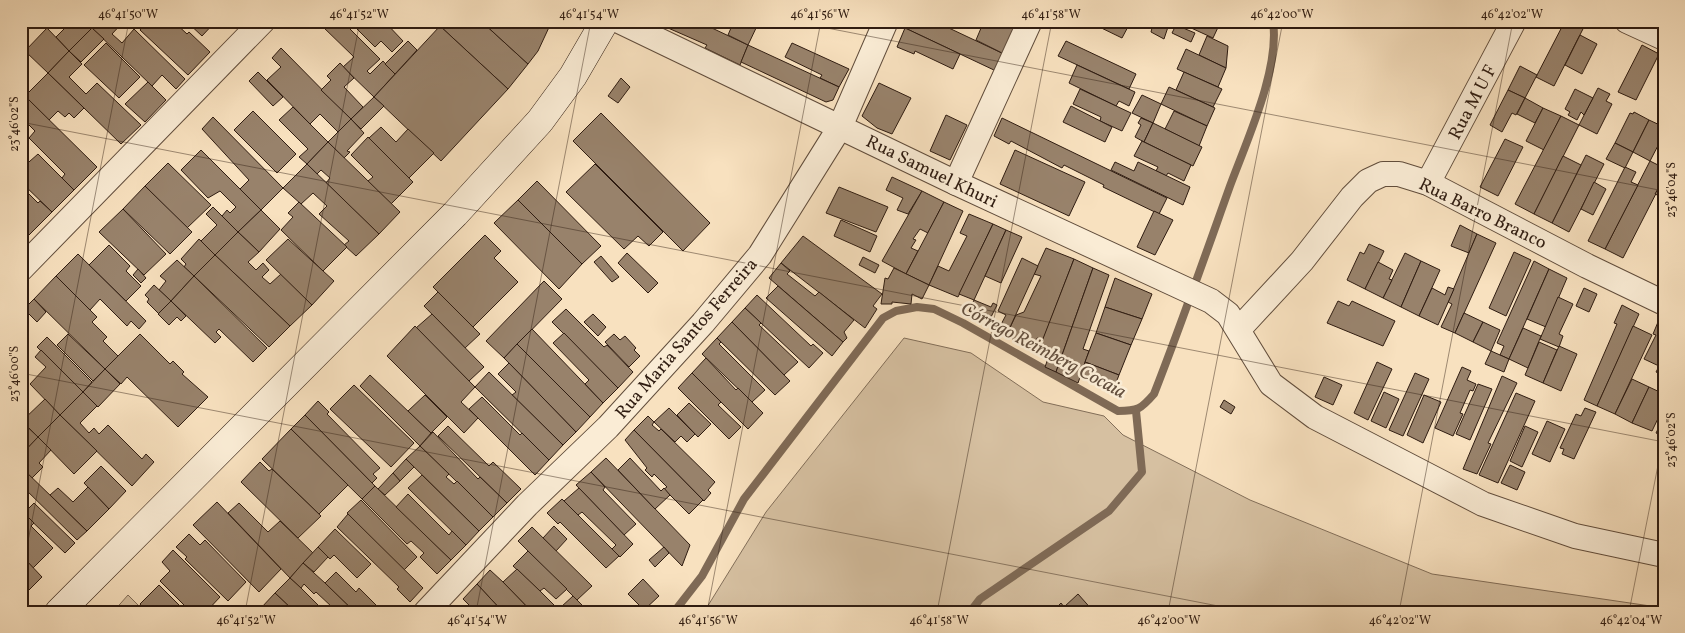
<svg xmlns="http://www.w3.org/2000/svg" width="1685" height="633" font-family="Vollkorn,serif">
<style>
.green{fill:#d6c0a1;stroke:#826e59}
.lines{fill:none;stroke-linecap:round;stroke-linejoin:round}
.stream{stroke:#7f6a56;stroke-width:8}
.building{fill:#98826b;stroke:#2f1c11}
.street-casing{stroke:#614d3c;stroke-width:26}
.secondary-casing{stroke:#2f1c11;stroke-width:29}
.street{stroke:#faecd5;stroke-width:24}
.secondary{stroke:#faecd5;stroke-width:28}
.ticks{fill:none;stroke:#2f1c11;stroke-width:1;stroke-opacity:0.45}
.labels{text-anchor:middle;stroke-width:5;stroke-linejoin:round;paint-order:stroke}
.street-label{font-size:18px;fill:#2f1c11;stroke:#faecd5}
.water-label{font-size:19px;font-style:italic;fill:#64503f;stroke:#faecd5}
.neatline{fill:none;stroke:#2f1c11;stroke-width:2}
.ticks-label{font-size:12px;text-anchor:middle;fill:#2f1c11}
</style>
<rect width="100%" height="100%" fill="#f8e1bf"/>
<filter id="stains"><feTurbulence type="fractalNoise" baseFrequency=".004" numOctaves="4"/><feColorMatrix values="0 0 0 0 .2 0 0 0 0 .09 0 0 0 0 .02 0 0 0 .5 -.17"/></filter>
<radialGradient id="worn" r=".72"><stop offset=".6" stop-color="#630" stop-opacity="0"/><stop offset="1" stop-color="#630" stop-opacity=".3"/></radialGradient>
<!-- green -->
<g class="green">
<polygon points="904,338 971,353 1043,402 1104,416 1123,435 1250,500 1432,574 1664,608 1664,612 704,612 766,512"/>
<polygon points="128,595 145,612 113,612"/>
</g>
<g class="lines">
<!-- stream -->
<g class="stream">
<path d="M 674,612 L 702,576 L 744,499 L 883,318 L 896,311 L 917,307 L 934,309 L 963,323 L 1118,411 C 1138,411 1141,409 1154,394 C 1181,325 1205,256 1230,186 C 1247,140 1280,69 1273,21"/>
<polyline points="970,612 980,599 1109,511 1142,472 1136,411"/>
</g>
</g>
<!-- building -->
<g class="building">
<polygon points="72,21 85,21 92,28 69,51 56,37"/>
<polygon points="98,21 124,21 112,34 122,43 134,29 185,79 176,89 162,75 152,86 92,28"/>
<polygon points="148,21 173,21 187,34 189,32 210,52 188,75 140,30"/>
<polygon points="186,21 216,21 202,36"/>
<polygon points="327,21 342,21 380,59 367,71 370,74 383,61 395,74 374,97 343,67 354,57 322,26"/>
<polygon points="349,21 384,21 403,41 392,52 381,41 375,47"/>
<polygon points="445,21 481,21 528,64 508,89 440,26"/>
<polygon points="481,21 547,21 551,23 538,51 528,64"/>
<polygon points="652,21 697,21 748,45 740,65 705,48 707,45"/>
<polygon points="734,21 746,21 757,26 748,45 728,35"/>
<polygon points="907,21 934,21 1004,54 996,71 905,28"/>
<polygon points="984,21 1019,21 1004,54 976,40"/>
<polygon points="1087,21 1127,21 1130,23 1122,38"/>
<polygon points="1137,21 1170,21 1164,39 1151,32 1152,28"/>
<polygon points="1192,21 1221,21 1213,38 1189,27"/>
<polygon points="1565,21 1587,21 1554,86 1536,77"/>
<polygon points="1176,25 1195,33 1191,42 1172,33"/>
<polygon points="440,26 508,89 441,161 374,97"/>
<polygon points="47,28 69,51 48,73 25,51"/>
<polygon points="92,28 104,39 81,62 69,51"/>
<polygon points="905,28 960,54 953,69 915,51 914,54 897,47"/>
<polygon points="1580,35 1597,44 1582,74 1565,65"/>
<polygon points="1207,36 1228,46 1226,68 1199,55"/>
<polygon points="408,41 417,50 395,74 385,64"/>
<polygon points="1066,41 1136,74 1129,89 1058,56"/>
<polygon points="106,43 140,77 119,98 84,65"/>
<polygon points="792,43 849,69 839,87 820,78 822,75 785,57"/>
<polygon points="748,45 839,87 833,100 826,102 741,62"/>
<polygon points="1642,45 1659,54 1636,100 1618,92"/>
<polygon points="281,48 351,119 338,132 320,114 310,124 267,80 281,67 272,58"/>
<polygon points="1186,49 1226,68 1218,87 1177,69"/>
<polygon points="69,51 82,64 69,77 86,94 97,83 141,125 121,144 48,73"/>
<polygon points="340,63 354,78 344,87 363,107 351,119 321,90 331,80 327,76"/>
<polygon points="1077,65 1135,92 1129,106 1119,101 1116,106 1069,83"/>
<polygon points="1520,66 1537,75 1525,98 1508,90"/>
<polygon points="258,72 283,97 273,106 249,81"/>
<polygon points="1184,72 1222,89 1213,107 1176,90"/>
<polygon points="48,73 84,108 74,118 69,113 65,117 58,111 49,120 25,96"/>
<polygon points="621,78 630,87 618,103 608,96"/>
<polygon points="148,82 166,100 145,122 125,104"/>
<polygon points="879,83 911,98 892,134 877,128 862,116"/>
<polygon points="1169,87 1215,108 1207,126 1161,104"/>
<polygon points="1598,88 1610,94 1606,101 1612,104 1597,134 1579,125"/>
<polygon points="1080,89 1131,113 1122,131 1100,121 1101,117 1073,104"/>
<polygon points="1575,89 1593,98 1584,115 1581,112 1577,120 1568,115 1570,112 1565,109"/>
<polygon points="1508,90 1525,98 1516,115 1512,113 1502,132 1490,125"/>
<polygon points="1142,95 1161,104 1153,123 1132,113"/>
<polygon points="25,96 97,167 74,190 62,178 65,174 29,138 35,131 28,124 21,131 21,100"/>
<polygon points="374,97 384,106 361,129 351,119"/>
<polygon points="1525,98 1543,108 1535,123 1517,114"/>
<polygon points="1071,106 1112,127 1105,142 1063,122"/>
<polygon points="293,107 328,142 307,164 299,157 308,149 279,120"/>
<polygon points="1543,108 1561,116 1544,150 1526,141"/>
<polygon points="253,111 296,154 277,173 234,130"/>
<polygon points="1174,111 1207,126 1199,146 1165,129"/>
<polygon points="1634,112 1649,120 1633,152 1615,143 1630,113 1633,114"/>
<polygon points="601,113 710,223 683,251 573,141"/>
<polygon points="946,115 967,125 950,160 930,151"/>
<polygon points="1561,116 1579,125 1534,214 1515,204"/>
<polygon points="213,117 283,188 261,210 240,189 249,180 202,129"/>
<polygon points="1002,118 1167,198 1159,214 1103,187 1104,185 1064,165 1062,168 1011,141 1009,144 994,136"/>
<polygon points="1141,118 1153,123 1144,142 1135,137 1141,125 1138,123"/>
<polygon points="351,119 364,133 347,151 350,152 344,158 328,142"/>
<polygon points="1649,120 1664,127 1664,134 1650,161 1633,152"/>
<polygon points="1153,123 1202,147 1193,166 1144,142"/>
<polygon points="381,127 396,142 408,129 434,153 409,178 369,138"/>
<polygon points="368,137 413,182 391,204 368,181 373,177 351,155"/>
<polygon points="1505,139 1523,147 1498,196 1480,187"/>
<polygon points="1142,141 1191,165 1184,181 1168,173 1166,176 1156,171 1158,167 1134,156"/>
<polygon points="328,142 400,212 379,234 326,183 330,178 321,170 317,174 307,164"/>
<polygon points="1615,143 1633,152 1625,168 1606,159"/>
<polygon points="201,150 261,210 238,232 222,216 227,210 230,213 236,207 220,191 208,198 181,170"/>
<polygon points="1015,150 1085,182 1069,216 1000,184"/>
<polygon points="38,154 74,190 52,212 21,182 21,169"/>
<polygon points="1586,155 1604,164 1569,232 1552,223"/>
<polygon points="1563,156 1581,165 1552,223 1534,214"/>
<polygon points="1650,161 1664,168 1664,178 1623,258 1605,249"/>
<polygon points="1115,162 1134,171 1138,162 1190,187 1183,205 1111,170"/>
<polygon points="168,163 211,205 187,228 145,186"/>
<polygon points="307,164 379,234 356,256 344,245 349,241 319,214 327,206 313,193 301,204 283,188"/>
<polygon points="595,164 663,232 649,246 638,236 624,249 566,192"/>
<polygon points="1625,167 1636,172 1631,182 1638,185 1605,249 1588,241"/>
<polygon points="892,177 922,191 908,214 897,210 903,198 886,190"/>
<polygon points="1664,178 1664,198 1655,194"/>
<polygon points="537,181 601,246 582,264 518,200"/>
<polygon points="1594,182 1606,189 1593,215 1581,209"/>
<polygon points="21,186 38,203 40,201 52,212 29,235 21,228"/>
<polygon points="145,186 192,232 170,254 123,209"/>
<polygon points="839,187 888,207 876,232 826,213"/>
<polygon points="922,191 944,202 928,233 920,229 913,239 916,240 911,248 918,251 906,274 882,261"/>
<polygon points="518,200 582,264 559,289 494,223"/>
<polygon points="299,202 347,247 323,271 281,230 293,217 288,213"/>
<polygon points="944,202 963,211 929,285 906,274"/>
<polygon points="213,207 238,232 215,255 201,241 217,225 206,214"/>
<polygon points="123,209 166,254 144,275 99,232"/>
<polygon points="261,210 280,229 259,252 238,232"/>
<polygon points="1154,211 1173,220 1155,255 1137,247"/>
<polygon points="969,214 993,224 958,297 929,285 938,266 949,271 967,236 960,233"/>
<polygon points="841,220 877,236 870,252 834,236"/>
<polygon points="993,224 1006,230 974,300 959,294"/>
<polygon points="1460,225 1477,234 1469,253 1451,246"/>
<polygon points="1006,230 1022,237 1001,283 985,276"/>
<polygon points="238,232 259,252 248,262 256,270 263,263 269,270 262,277 270,284 281,274 312,305 290,326 215,255"/>
<polygon points="1477,234 1496,243 1455,333 1441,327 1452,304 1448,302"/>
<polygon points="485,235 501,251 494,258 518,282 473,327 433,287"/>
<polygon points="803,236 882,294 873,306 877,309 865,328 781,263"/>
<polygon points="199,239 215,255 194,276 184,267 186,264 181,259"/>
<polygon points="288,239 334,281 312,305 266,260"/>
<polygon points="1369,244 1384,251 1365,289 1347,280 1360,252 1364,254"/>
<polygon points="109,245 130,266 126,271 141,286 126,301 89,265"/>
<polygon points="1046,248 1074,259 1043,340 1037,338 1033,348 1006,336 1016,315 1024,312 1041,276 1034,274"/>
<polygon points="1514,252 1531,260 1506,316 1489,308"/>
<polygon points="627,253 658,283 648,293 618,263"/>
<polygon points="1405,253 1421,261 1401,307 1383,298"/>
<polygon points="78,254 146,321 139,329 131,321 127,326 100,299 90,310 56,276"/>
<polygon points="215,255 290,326 269,347 194,276"/>
<polygon points="601,256 619,277 612,282 594,262"/>
<polygon points="863,257 879,265 875,273 859,265"/>
<polygon points="1022,258 1038,266 1006,336 997,332 1006,315 998,311"/>
<polygon points="1074,259 1093,268 1056,372 1045,367 1050,353 1039,349"/>
<polygon points="177,260 194,276 171,301 159,290 166,281 160,276"/>
<polygon points="1421,261 1440,270 1419,316 1401,307"/>
<polygon points="1534,261 1549,269 1509,359 1500,355 1504,346 1497,343"/>
<polygon points="1378,262 1393,270 1389,279 1392,280 1383,298 1365,289"/>
<polygon points="781,263 790,271 787,274 815,296 819,292 854,320 844,332 847,338 843,342 769,278"/>
<polygon points="894,268 929,285 922,299 912,294 911,304 892,302 892,304 881,304 885,278 888,279"/>
<polygon points="1093,268 1109,275 1083,349 1089,351 1078,383 1056,372"/>
<polygon points="138,269 146,278 141,283 133,275"/>
<polygon points="1549,269 1567,278 1546,327 1527,319"/>
<polygon points="56,276 97,317 92,322 107,337 103,341 118,356 105,369 34,299"/>
<polygon points="194,276 267,348 253,362 219,329 216,332 221,337 215,343 171,301"/>
<polygon points="1115,278 1152,294 1142,319 1105,307"/>
<polygon points="544,281 562,299 504,358 486,341"/>
<polygon points="154,285 171,301 159,314 147,302 149,299 145,295"/>
<polygon points="778,286 843,342 832,356 766,298"/>
<polygon points="1448,287 1454,289 1438,325 1419,316 1432,288 1445,295"/>
<polygon points="1584,288 1597,294 1589,312 1576,306"/>
<polygon points="438,292 480,334 465,348 424,306"/>
<polygon points="757,295 811,346 813,344 823,353 809,368 745,308"/>
<polygon points="1558,297 1573,304 1559,334 1563,336 1559,347 1540,339"/>
<polygon points="34,299 46,312 37,322 24,309"/>
<polygon points="974,300 991,307 993,303 997,305 989,321 969,311"/>
<polygon points="171,301 186,316 181,321 177,317 169,325 158,314"/>
<polygon points="1338,301 1349,306 1352,301 1395,321 1383,346 1327,323"/>
<polygon points="1622,305 1639,314 1597,406 1584,400 1617,324 1614,323"/>
<polygon points="1105,307 1142,319 1131,345 1096,333"/>
<polygon points="745,308 761,323 759,325 798,362 784,375 732,322"/>
<polygon points="566,309 604,347 607,345 633,372 618,388 552,322"/>
<polygon points="1464,313 1483,322 1473,342 1455,333"/>
<polygon points="432,314 484,367 469,381 416,328"/>
<polygon points="593,314 606,327 598,336 584,322"/>
<polygon points="732,322 790,381 775,395 717,338"/>
<polygon points="1483,322 1500,330 1491,351 1473,342"/>
<polygon points="1658,322 1664,325 1664,357 1659,366 1644,359 1656,335 1653,334"/>
<polygon points="415,326 475,387 461,402 478,418 464,433 387,356"/>
<polygon points="1633,326 1652,335 1615,414 1597,406"/>
<polygon points="1523,328 1541,336 1528,368 1509,359"/>
<polygon points="532,329 603,403 590,417 517,344"/>
<polygon points="564,333 618,388 603,403 585,384 589,380 553,343"/>
<polygon points="1096,333 1131,345 1119,375 1085,362"/>
<polygon points="68,334 105,369 93,381 57,345"/>
<polygon points="140,334 170,364 173,361 184,372 182,374 208,397 178,427 127,377 121,384 105,369"/>
<polygon points="614,334 620,340 625,336 636,348 634,350 640,356 629,367 605,342"/>
<polygon points="47,337 92,382 83,392 37,347"/>
<polygon points="717,338 721,342 719,344 765,390 752,402 702,354"/>
<polygon points="1539,342 1557,350 1543,383 1525,375"/>
<polygon points="517,344 590,417 576,432 504,358"/>
<polygon points="1559,346 1577,354 1561,391 1543,383"/>
<polygon points="41,350 83,392 60,415 30,384 46,367 35,357"/>
<polygon points="1491,351 1509,359 1504,372 1485,364"/>
<polygon points="1664,357 1664,371 1662,375 1656,372"/>
<polygon points="706,358 736,390 738,388 763,413 748,429 692,373"/>
<polygon points="1085,362 1119,375 1114,388 1081,375"/>
<polygon points="1377,362 1392,369 1368,420 1354,413"/>
<polygon points="509,363 576,432 563,445 512,395 516,392 498,374"/>
<polygon points="1462,367 1471,371 1467,380 1476,384 1473,391 1470,390 1460,413 1463,414 1453,436 1435,428"/>
<polygon points="105,369 120,384 98,407 83,392"/>
<polygon points="489,372 563,445 549,460 475,387"/>
<polygon points="692,373 721,402 718,405 741,427 729,439 678,388"/>
<polygon points="1415,373 1429,379 1403,436 1389,430"/>
<polygon points="370,375 431,433 420,446 360,386"/>
<polygon points="1502,376 1517,383 1488,443 1491,444 1477,474 1463,469"/>
<polygon points="1324,377 1342,385 1333,405 1315,397"/>
<polygon points="1632,379 1649,387 1632,423 1615,414"/>
<polygon points="1478,384 1492,389 1470,440 1456,434"/>
<polygon points="354,385 414,443 391,467 330,409"/>
<polygon points="1649,387 1664,394 1664,406 1652,431 1632,423"/>
<polygon points="83,392 97,406 80,423 89,433 94,428 99,434 108,425 142,459 146,454 154,462 132,486 60,415"/>
<polygon points="1384,392 1399,399 1386,428 1371,421"/>
<polygon points="1516,393 1535,401 1498,483 1479,475"/>
<polygon points="425,395 447,417 431,433 408,411"/>
<polygon points="1424,395 1441,402 1423,443 1407,435"/>
<polygon points="482,397 520,435 522,433 549,460 535,475 469,409"/>
<polygon points="45,399 60,415 38,437 22,421"/>
<polygon points="1224,400 1235,407 1231,414 1220,407"/>
<polygon points="318,401 329,412 327,414 380,468 373,474 377,478 372,483 305,415"/>
<polygon points="689,403 711,424 698,437 677,415"/>
<polygon points="669,408 695,434 687,442 681,436 675,442 654,422"/>
<polygon points="1585,408 1596,412 1574,459 1562,454 1564,449 1560,448 1576,414 1581,416"/>
<polygon points="60,415 97,451 74,474 38,437"/>
<polygon points="305,415 375,486 362,499 291,429"/>
<polygon points="648,416 654,422 652,425 659,431 661,429 715,482 708,490 711,493 704,501 634,430"/>
<polygon points="1664,417 1664,437 1656,433"/>
<polygon points="21,421 38,437 26,450 21,445"/>
<polygon points="1547,421 1565,429 1550,462 1532,454"/>
<polygon points="448,426 489,466 493,462 521,489 507,503 438,436"/>
<polygon points="1525,426 1538,432 1522,467 1510,461"/>
<polygon points="291,429 348,485 319,514 262,459"/>
<polygon points="634,430 703,500 689,514 664,489 667,487 654,474 652,477 645,470 647,468 625,440"/>
<polygon points="433,432 478,479 480,477 507,503 493,517 420,446"/>
<polygon points="38,437 51,450 39,463 43,467 32,478 21,467 21,455"/>
<polygon points="420,446 449,474 446,477 454,484 457,481 493,517 479,531 406,459"/>
<polygon points="606,458 690,545 682,566 591,472"/>
<polygon points="630,458 661,491 664,488 670,495 655,509 618,470"/>
<polygon points="406,459 414,467 400,481 393,473"/>
<polygon points="260,462 269,471 272,469 321,516 298,538 241,482"/>
<polygon points="1510,465 1525,472 1517,490 1501,483"/>
<polygon points="101,466 126,491 109,509 84,483"/>
<polygon points="21,467 87,531 77,540 21,485"/>
<polygon points="591,472 605,487 603,490 636,524 624,535 576,485"/>
<polygon points="393,473 400,481 385,495 378,489"/>
<polygon points="422,475 479,531 466,545 408,488"/>
<polygon points="375,486 451,560 437,574 420,557 424,553 411,541 407,544 362,499"/>
<polygon points="88,487 109,509 87,531 50,495 58,488 73,502"/>
<polygon points="579,488 633,544 620,557 612,549 616,545 582,512 578,515 564,501"/>
<polygon points="408,494 449,535 452,531 466,545 451,560 396,507"/>
<polygon points="562,499 619,556 606,568 560,522 558,524 547,513"/>
<polygon points="361,500 417,557 404,570 347,513"/>
<polygon points="21,502 28,509 34,503 75,543 65,553 21,511"/>
<polygon points="217,502 281,569 259,592 193,525"/>
<polygon points="239,503 268,532 280,521 313,553 290,578 228,513"/>
<polygon points="22,511 34,523 31,526 53,548 33,568 21,556"/>
<polygon points="348,514 423,588 410,602 397,589 399,587 337,527"/>
<polygon points="554,526 567,539 556,551 543,538"/>
<polygon points="532,527 592,586 577,600 518,541"/>
<polygon points="335,529 371,564 357,578 334,555 330,559 318,547"/>
<polygon points="189,534 200,545 205,540 246,582 228,601 185,559 187,557 176,547"/>
<polygon points="318,547 328,557 314,572 303,563"/>
<polygon points="664,547 669,553 655,567 649,560"/>
<polygon points="173,550 220,597 206,612 191,612 160,581 170,571 162,562"/>
<polygon points="528,551 567,589 556,599 544,588 540,591 513,566"/>
<polygon points="25,559 42,577 21,598 21,563"/>
<polygon points="303,563 325,583 355,612 327,612 332,607 316,592 314,594 304,584 301,588 290,578"/>
<polygon points="517,569 540,591 561,612 532,612 503,582"/>
<polygon points="490,570 503,582 532,612 503,612 477,584"/>
<polygon points="336,572 356,592 359,588 383,612 355,612 325,583"/>
<polygon points="290,578 301,588 325,612 295,612 275,593"/>
<polygon points="643,579 659,596 644,610 628,594"/>
<polygon points="477,584 503,612 476,612 463,599"/>
<polygon points="159,585 186,612 147,612 140,604"/>
<polygon points="275,593 295,612 265,612 261,608"/>
<polygon points="1078,594 1094,612 1059,612 1056,608 1061,603 1064,607"/>
<polygon points="573,596 589,612 565,612 561,607"/>
</g>
<g class="lines">
<defs>
<g id="street">
<polyline points="619,21 956,183 1211,301 1228,314 1271,384 1315,417 1483,504 1575,536 1664,555"/>
<polyline points="1627,21 1664,38"/>
<polyline points="956,183 1030,21"/>
<polyline points="1428,183 1514,21"/>
<polyline points="21,269 263,21"/>
<polyline points="1239,329 1302,261 1352,197 1368,181 1383,174 1399,174 1428,183 1587,266 1664,303"/>
<polyline points="426,612 527,505 608,427 703,323 760,255 840,127 886,21"/>
</g>
<polyline id="secondary" points="59,612 455,214 540,121 573,76 605,21"/>
</defs>
<!-- street casing -->
<use href="#street" class="street-casing"/>
<!-- secondary casing -->
<use href="#secondary" class="secondary-casing"/>
<!-- street -->
<use href="#street" class="street"/>
<!-- secondary -->
<use href="#secondary" class="secondary"/>
</g>
<!-- ticks -->
<path class="ticks" d="M 791,21 L 1664,191M 21,122 L 1664,442M 21,373 L 1249,612M 21,577 L 129,21M 245,612 L 360,21M 476,612 L 591,21M 707,612 L 821,21M 937,612 L 1052,21M 1168,612 L 1283,21M 1399,612 L 1513,21M 1629,612 L 1664,435"/>
<g class="labels">
<!-- street labels -->
<g class="street-label">
<text transform="translate(1472 102) rotate(-62)" y="6">Rua M U F</text>
<text transform="translate(932 171) rotate(26)" y="6">Rua Samuel Khuri</text>
<text transform="translate(1483 213) rotate(26)" y="6">Rua Barro Branco</text>
<text transform="translate(686 338) rotate(-49)" y="6">Rua Maria Santos Ferreira</text>
</g>
<!-- water labels -->
<g class="water-label">
<text transform="translate(1044 349) rotate(28)" y="7">Córrego Reimberg Cocaia</text>
</g>
</g>
<!-- margin -->
<rect width="1685" height="633" fill="none" stroke="#f8e1bf" stroke-width="55"/>
<rect x="28" y="28" width="1630" height="578" class="neatline"/>
<g class="ticks-label">
<text x="128" y="18">46°41'50"W</text>
<text x="359" y="18">46°41'52"W</text>
<text x="589" y="18">46°41'54"W</text>
<text x="820" y="18">46°41'56"W</text>
<text x="1051" y="18">46°41'58"W</text>
<text x="1282" y="18">46°42'00"W</text>
<text x="1512" y="18">46°42'02"W</text>
<text transform="translate(14 124) rotate(-90)" y="4">23°46'02"S</text>
<text transform="translate(1671 190) rotate(-90)" y="4">23°46'04"S</text>
<text transform="translate(14 374) rotate(-90)" y="4">23°46'00"S</text>
<text transform="translate(1671 440) rotate(-90)" y="4">23°46'02"S</text>
<text x="246" y="624">46°41'52"W</text>
<text x="477" y="624">46°41'54"W</text>
<text x="708" y="624">46°41'56"W</text>
<text x="939" y="624">46°41'58"W</text>
<text x="1169" y="624">46°42'00"W</text>
<text x="1400" y="624">46°42'02"W</text>
<text x="1631" y="624">46°42'04"W</text>
</g>
<rect width="100%" height="100%" filter="url(#stains)"/>
<rect width="100%" height="100%" fill="url(#worn)"/>
</svg>
